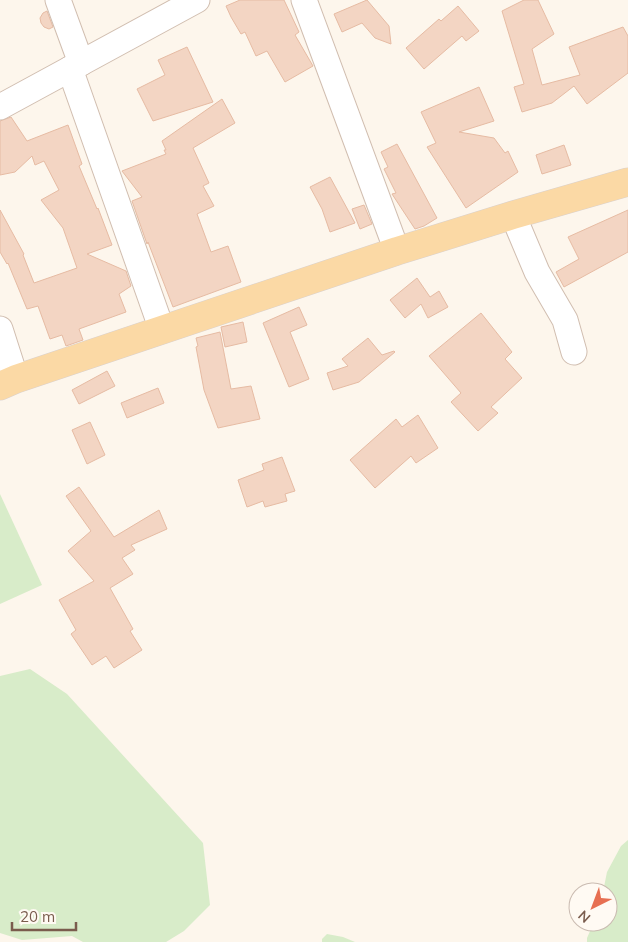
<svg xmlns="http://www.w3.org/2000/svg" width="628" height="942" font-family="Mulish,sans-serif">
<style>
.green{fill:#d8ecc9}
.building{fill:#f3d5c3;stroke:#e6bba3}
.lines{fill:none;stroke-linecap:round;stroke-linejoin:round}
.minor-casing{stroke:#d1beb0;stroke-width:27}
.major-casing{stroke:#dad1cd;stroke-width:29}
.minor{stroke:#fff;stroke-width:25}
.major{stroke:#fbd9a5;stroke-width:28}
</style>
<rect width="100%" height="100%" fill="#fdf6ec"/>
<!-- green -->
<g class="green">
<polygon points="0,494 42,585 0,604"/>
<polygon points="30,669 67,694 203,843 210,905 184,931 166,942 83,942 72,936 22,940 0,933 0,676"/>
<polygon points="628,840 628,942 587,942 587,938 594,922 608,922 608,892 603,892 607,872 621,846"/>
<polygon points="327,934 343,937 355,942 322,942 322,939"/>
</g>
<!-- building -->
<g class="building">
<polygon points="240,0 284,0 299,32 295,35 313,66 285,82 267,51 256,56 245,32 241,34 231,17 226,6"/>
<polygon points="367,0 389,26 391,44 375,38 362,23 342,32 334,14"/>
<polygon points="524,0 538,0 554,34 532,49 542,85 580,75 569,47 623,27 628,36 628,73 587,104 574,86 552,103 522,112 514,87 524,84 502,11"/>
<polygon points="458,6 479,31 466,41 462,36 424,69 406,48 439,19 441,21"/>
<polygon points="47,11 53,27 49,29 44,27 41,23 40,18 43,13"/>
<polygon points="187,47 213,102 153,121 137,89 165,75 158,60"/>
<polygon points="479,87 494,121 459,132 494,138 505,153 508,151 518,172 466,208 427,147 436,143 421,112"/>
<polygon points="222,99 235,123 193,148 209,183 203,186 214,206 197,214 211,252 228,246 241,282 173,307 148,242 147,244 132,201 142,197 122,171 166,154 164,150 166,150 162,141"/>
<polygon points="11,117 27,141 68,125 82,164 79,166 97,209 98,208 112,245 87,254 126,271 131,286 119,294 126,312 79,329 83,340 66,346 62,335 50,339 38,306 27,309 8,263 7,264 0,252 0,210 24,254 23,255 34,283 77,268 63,228 41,200 59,190 44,161 35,165 32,156 15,172 0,175 0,121"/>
<polygon points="397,144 437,218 424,226 415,229 392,194 396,193 384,169 388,167 381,152"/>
<polygon points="564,145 571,165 542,174 536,155"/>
<polygon points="330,177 355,223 330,232 322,209 310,187"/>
<polygon points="364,205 372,224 360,229 352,209"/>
<polygon points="628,210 628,252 564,287 556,272 579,259 568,237"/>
<polygon points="417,278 430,297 439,291 448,307 428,318 421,304 405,318 390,300"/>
<polygon points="299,307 307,325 290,332 309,379 289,387 263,323"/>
<polygon points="481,313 512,352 505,359 522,378 491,407 498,413 478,431 451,402 461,393 429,356"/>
<polygon points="243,322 247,342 225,347 221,327"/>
<polygon points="220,332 231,389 251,386 260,419 218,428 204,390 196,347 198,346 196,338"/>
<polygon points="368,338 382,355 394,351 395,352 359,382 333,390 327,373 348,366 342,359"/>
<polygon points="107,371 115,386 79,404 72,390"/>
<polygon points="158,388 164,403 127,418 121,403"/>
<polygon points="418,415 438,448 416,463 411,456 375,488 350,460 396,419 402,427"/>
<polygon points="90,422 105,455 87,464 72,430"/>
<polygon points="282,457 295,491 285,494 287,501 265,507 263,501 247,507 238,480 264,470 262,464"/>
<polygon points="79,487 114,537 159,510 167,529 131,545 135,550 122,558 133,574 110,588 133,629 130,631 142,650 114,668 106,656 92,665 71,634 76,630 59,600 94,581 68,551 91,531 66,496"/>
</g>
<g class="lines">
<defs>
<g id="minor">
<polyline points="58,0 81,63"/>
<polyline points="304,0 397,251"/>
<polyline points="70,69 162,330"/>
<polyline points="0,107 197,0"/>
<polyline points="513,215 537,272 565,320 574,352"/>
<polyline points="0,329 16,379"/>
</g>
<polyline id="major" points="0,386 16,379 397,251 513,215 628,182"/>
</defs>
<!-- minor casing -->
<use href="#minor" class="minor-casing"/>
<!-- major casing -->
<use href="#major" class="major-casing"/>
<!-- minor -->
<use href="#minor" class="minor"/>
<!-- major -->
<use href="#major" class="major"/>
</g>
<!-- north arrow -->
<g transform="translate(593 907) rotate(222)"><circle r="24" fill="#fffaf3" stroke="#cabbb1"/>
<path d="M0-4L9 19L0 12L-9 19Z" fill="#e76f51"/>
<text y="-8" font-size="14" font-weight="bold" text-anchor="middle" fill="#7a5c4d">N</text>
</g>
<!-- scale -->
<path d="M12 922v8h64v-8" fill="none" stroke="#7a5c4d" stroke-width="2.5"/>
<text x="20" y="922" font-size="15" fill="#7a5c4d" stroke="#fffaf3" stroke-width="4" paint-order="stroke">20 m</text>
</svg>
